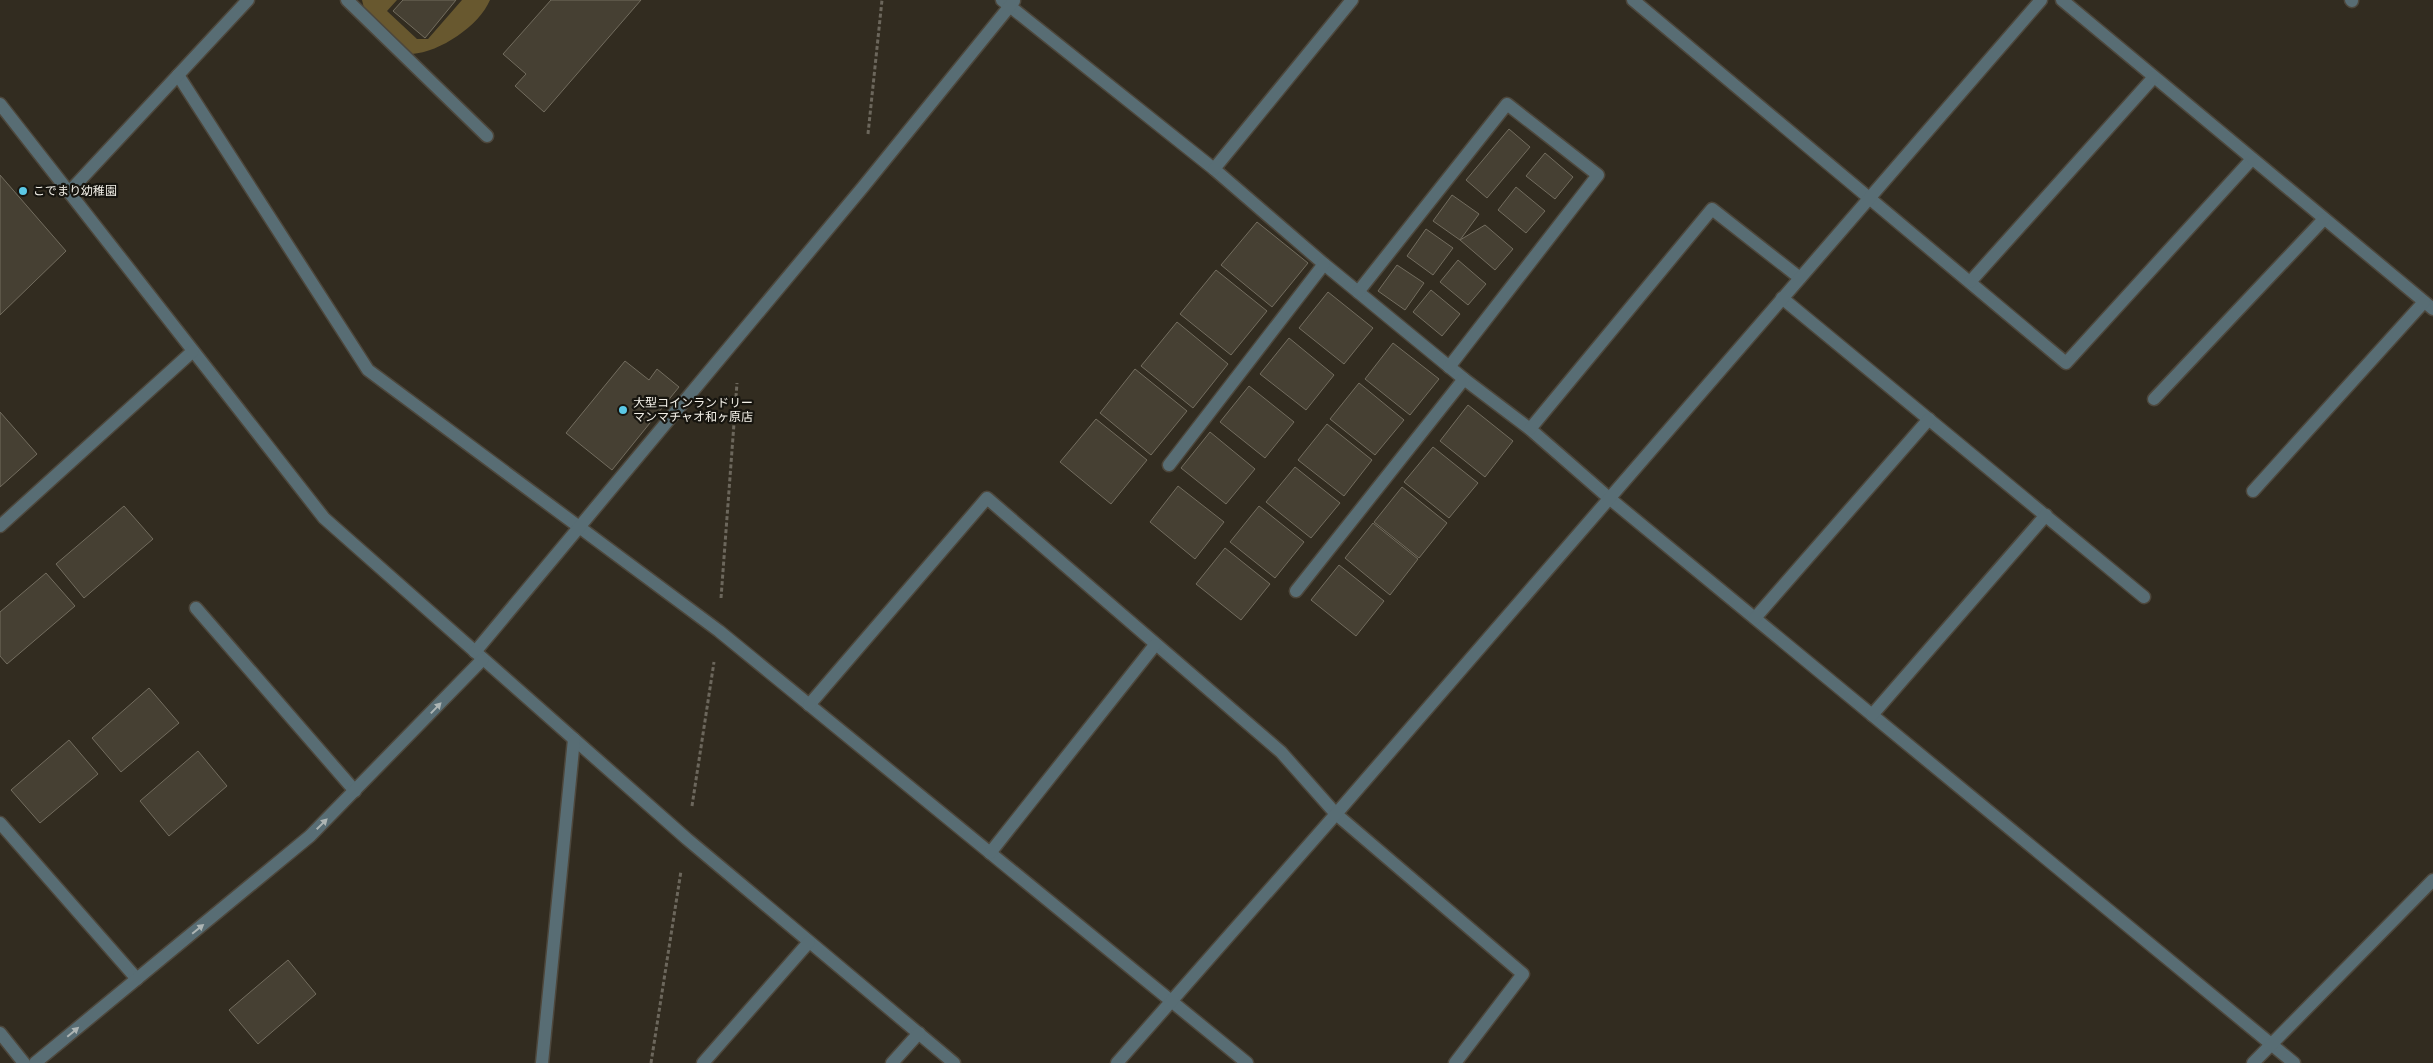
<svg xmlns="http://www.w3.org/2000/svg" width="2433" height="1063" font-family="Arial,'Noto Sans JP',sans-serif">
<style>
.forest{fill:#68582f}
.building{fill:#464033;stroke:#736d5f}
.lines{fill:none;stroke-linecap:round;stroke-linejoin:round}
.minor-casing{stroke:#4d473c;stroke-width:15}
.path{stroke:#6c675c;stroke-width:3;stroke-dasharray:4 2.5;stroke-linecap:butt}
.minor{stroke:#586d74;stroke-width:12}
.oneway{fill:#adb5b4}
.poi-dot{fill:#5bc8e6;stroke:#17150f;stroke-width:2}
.labels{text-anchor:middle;stroke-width:4.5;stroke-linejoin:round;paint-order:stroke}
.poi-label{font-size:12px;fill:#f3f0e8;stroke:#17150f;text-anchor:start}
</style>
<rect width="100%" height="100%" fill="#322c20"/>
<!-- forest -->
<path class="forest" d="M 362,0 L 397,0 L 387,11 L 417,39 L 428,39 L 462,0 L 490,0 C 479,26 440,52 412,54 L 364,8 Z"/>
<!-- building -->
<g class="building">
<polygon points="403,0 456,0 425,38 393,11"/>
<polygon points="551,0 641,0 544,112 515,86 526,74 503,54"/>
<polygon points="1509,129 1530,147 1487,198 1466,180"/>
<polygon points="1545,153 1573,177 1555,199 1526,176"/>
<polygon points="0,175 66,251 0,315"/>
<polygon points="1516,187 1545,211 1526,233 1498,210"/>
<polygon points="1452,195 1479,214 1460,240 1433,221"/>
<polygon points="1257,222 1308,263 1272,307 1221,265"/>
<polygon points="1485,225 1513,249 1495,270 1460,240"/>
<polygon points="1426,229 1453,248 1433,275 1407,256"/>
<polygon points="1458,260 1486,284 1468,305 1440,282"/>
<polygon points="1397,265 1424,283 1405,310 1378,291"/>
<polygon points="1216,270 1267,311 1231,355 1180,314"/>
<polygon points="1431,290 1460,314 1442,336 1413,312"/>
<polygon points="1328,292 1373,328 1344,364 1299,328"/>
<polygon points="1177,322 1228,364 1193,408 1141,366"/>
<polygon points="1289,338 1334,375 1306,410 1260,374"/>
<polygon points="1393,343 1439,379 1410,415 1365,379"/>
<polygon points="625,361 649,380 657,369 679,387 612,470 566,433"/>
<polygon points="1135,369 1187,411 1151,455 1100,413"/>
<polygon points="1359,383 1404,420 1375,455 1330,419"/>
<polygon points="1249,386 1294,422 1265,458 1220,422"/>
<polygon points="1468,405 1513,441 1485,477 1440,441"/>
<polygon points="0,412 37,454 0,487"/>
<polygon points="1096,419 1147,460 1111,504 1060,462"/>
<polygon points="1327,424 1372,460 1344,496 1298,460"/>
<polygon points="1210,432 1255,469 1226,504 1181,468"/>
<polygon points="1433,447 1478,483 1449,518 1404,482"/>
<polygon points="1295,467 1340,503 1311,538 1266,502"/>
<polygon points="1178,486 1224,522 1195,559 1150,522"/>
<polygon points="1402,487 1447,523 1419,558 1374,522"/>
<polygon points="124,506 153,539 84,598 56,564"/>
<polygon points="1259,506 1304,542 1275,578 1230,542"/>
<polygon points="1373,523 1418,559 1390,595 1345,558"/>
<polygon points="1225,548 1270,584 1241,620 1196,584"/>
<polygon points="1339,565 1384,601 1356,636 1311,600"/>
<polygon points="46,573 75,606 7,664 0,656 0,612"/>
<polygon points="149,688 179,723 121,772 92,738"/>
<polygon points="69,740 98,774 40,823 11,790"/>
<polygon points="198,751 227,786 169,836 140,801"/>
<polygon points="288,960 316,994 258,1044 229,1010"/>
</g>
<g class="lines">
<defs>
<g id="minor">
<polyline points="347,0 487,136"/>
<polyline points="1002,0 1214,169 1324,264 1464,379 1530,429 1609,498 2294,1063"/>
<polyline points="1633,0 2066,363 2252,159"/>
<polyline points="2062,0 2433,309"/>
<polyline points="2351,0 2352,1"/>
<polyline points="178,75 368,370 719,631 1247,1063"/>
<polyline points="0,104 324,518 687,839 954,1063"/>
<polyline points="1214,169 1352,0"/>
<polyline points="69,192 248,0"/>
<polyline points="1970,282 2154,77"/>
<polyline points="1358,292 1507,104 1598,175 1449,367"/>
<polyline points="1782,298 2144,597"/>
<polyline points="2154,399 2324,219"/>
<polyline points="1530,429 1712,209 1800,278"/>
<polyline points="1169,465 1324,264"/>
<polyline points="2253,491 2424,302"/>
<polyline points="0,526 193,351"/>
<polyline points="1296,591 1464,379"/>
<polyline points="196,608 355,791"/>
<polyline points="1755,618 1929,419"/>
<polyline points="475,652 863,187 1014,1"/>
<polyline points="809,705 987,498 1281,752 1336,814 1523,974 1455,1063"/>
<polyline points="1872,715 2046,515"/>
<polyline points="0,823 137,979"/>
<polyline points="990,853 1155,645"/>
<polyline points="0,1033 24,1063"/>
<polyline points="35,1063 310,836 483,659"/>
<polyline points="542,1063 574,739"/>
<polyline points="703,1063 809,942"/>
<polyline points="892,1063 919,1033"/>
<polyline points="1117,1063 1336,814 2041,0"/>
<polyline points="2253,1063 2433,880"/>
</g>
</defs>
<!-- minor casing -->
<use href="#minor" class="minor-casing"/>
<!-- path -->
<g class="path">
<polyline points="868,134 882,0"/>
<polyline points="721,598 737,383"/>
<polyline points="692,806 714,662"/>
<polyline points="651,1063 681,871"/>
</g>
<!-- minor -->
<use href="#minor" class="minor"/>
</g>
<!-- one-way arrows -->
<defs><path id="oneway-solid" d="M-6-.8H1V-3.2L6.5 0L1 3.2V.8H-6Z" transform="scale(1.25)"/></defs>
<g class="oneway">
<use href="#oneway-solid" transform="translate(436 708) rotate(-46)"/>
<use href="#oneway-solid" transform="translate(322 824) rotate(-45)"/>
<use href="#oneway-solid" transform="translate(198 929) rotate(-39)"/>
<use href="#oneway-solid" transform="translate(73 1032) rotate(-40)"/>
</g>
<!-- markers -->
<g class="poi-dot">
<circle cx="23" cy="191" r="5"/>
<circle cx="623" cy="410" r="5"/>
</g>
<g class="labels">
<!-- poi labels -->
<g class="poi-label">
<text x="33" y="195">こでまり幼稚園</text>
<text x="633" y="407">大型コインランドリー<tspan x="633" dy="14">マンマチャオ和ヶ原店</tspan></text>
</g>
</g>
</svg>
